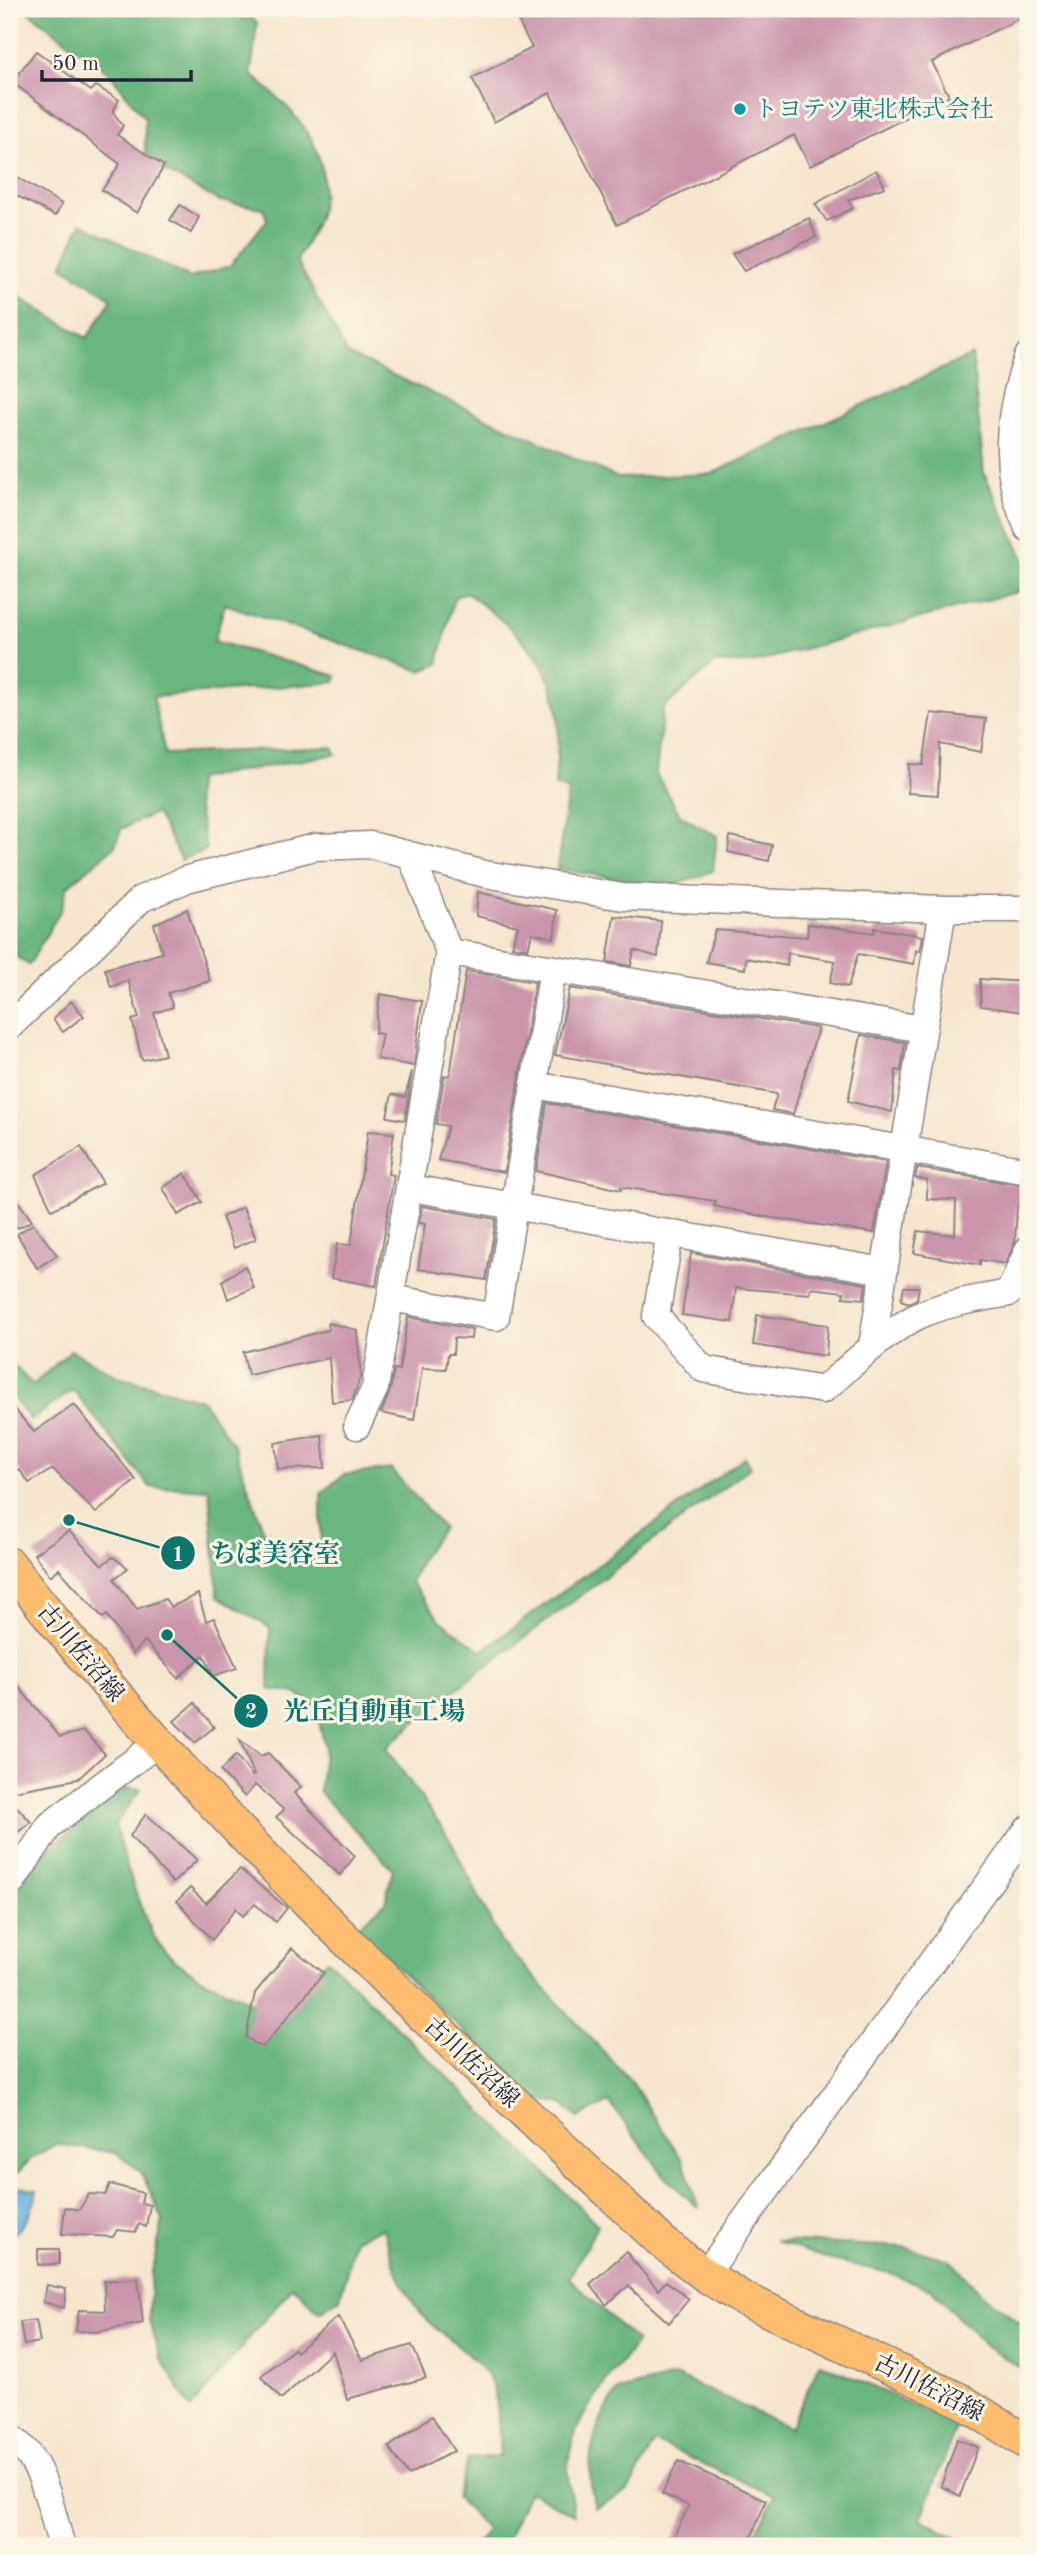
<svg xmlns="http://www.w3.org/2000/svg" width="1037" height="2555" font-family="'Old Standard TT','Noto Serif JP',serif">
<style>
.forest{fill:#6ab67f;stroke:#466c5d;stroke-width:2}
.water{fill:#66b3df;stroke:#446a8d;stroke-width:2}
.building{fill:#ca94ac}
.lines{fill:none;stroke-linecap:round;stroke-linejoin:round}
.minor-casing{stroke:#8c8484;stroke-width:29}
.major-casing{stroke:#8c8484;stroke-width:36}
.minor{stroke:#fff;stroke-width:26}
.major{stroke:#fcbd6f;stroke-width:33}
.culture-dot{fill:#0f9aa8;stroke:#fcf5e5;stroke-width:2.5}
.labels{text-anchor:middle;stroke-width:6;stroke-linejoin:round;paint-order:stroke}
.culture-label{font-size:24px;fill:#0d838f;stroke:#fcf5e5;text-anchor:start}
.street-label{font-size:24px;fill:#22223b;stroke:#fcf5e5}
.leader{fill:none;stroke:#0f766e;stroke-width:2.5}
.callout-dot{fill:#0f766e;stroke:#fcf5e5;stroke-width:2.5}
.mark-label{font-size:21px;text-anchor:middle;font-weight:bold;fill:#fff}
.callout-label{font-size:26px;text-anchor:middle;font-weight:bold;fill:#0f766e;stroke:#fcf5e5;stroke-width:6;stroke-linejoin:round;paint-order:stroke}
</style>
<rect width="100%" height="100%" fill="#fcf5e5"/>
<filter id="ink" filterUnits="userSpaceOnUse"><feTurbulence type="fractalNoise" baseFrequency=".0143" numOctaves="2"/><feDisplacementMap in="SourceGraphic" scale="14" xChannelSelector="R" yChannelSelector="G"/><feConvolveMatrix kernelMatrix="1 2 1 2 8 2 1 2 1" color-interpolation-filters="sRGB"/></filter>
<filter id="wash" filterUnits="userSpaceOnUse"><feTurbulence type="fractalNoise" baseFrequency=".00686" numOctaves="4" result="noise"/><feDisplacementMap in="SourceGraphic" scale="28" xChannelSelector="R" yChannelSelector="G"/><feGaussianBlur stdDeviation="1.57" result="paint"/><feColorMatrix in="noise" values="0 0 0 0 0 0 0 0 0 0 0 0 0 0 0 0 0 1.4 0 .05"/><feComposite in="paint" operator="in"/></filter>
<g filter="url(#wash)">
<rect width="100%" height="100%" fill="#f6e6ce"/>
<!-- forest -->
<g class="forest">
<path d="M 25,9 L 241,9 L 257,23 L 251,74 C 294,111 335,147 320,211 C 316,228 304,245 297,261 L 347,354 L 618,478 L 711,474 L 972,355 L 984,473 L 1028,568 L 1028,589 L 752,663 L 715,663 L 663,708 L 656,774 L 680,815 L 717,836 L 713,871 L 678,884 L 638,882 L 557,869 L 568,790 L 555,786 C 556,765 559,742 558,720 C 556,660 510,626 466,592 L 454,598 L 438,664 L 421,671 L 225,604 L 214,641 L 337,676 L 335,682 L 153,697 L 165,754 L 333,747 L 336,754 L 197,779 L 196,799 L 206,850 L 181,860 L 156,813 L 121,829 L 115,846 L 67,887 L 62,908 L 29,965 L 9,952 L 9,291 L 87,338 L 112,299 L 62,266 L 81,223 L 190,278 L 230,266 L 267,220 L 263,208 L 219,201 L 145,160 L 145,119 L 111,75 Z"/>
<polygon points="71,1350 115,1375 202,1400 234,1446 271,1552 292,1563 321,1560 321,1494 343,1475 391,1469 443,1528 420,1560 411,1582 440,1620 482,1651 745,1457 751,1467 430,1709 386,1748 450,1839 501,1942 631,2081 683,2161 699,2209 663,2174 609,2102 578,2118 562,2103 537,2102 356,1928 385,1903 393,1869 319,1792 325,1746 315,1706 295,1693 269,1689 270,1628 218,1596 209,1489 150,1487 73,1390 31,1420 13,1398 9,1361 33,1385"/>
<path d="M 123,1788 L 141,1789 L 115,1825 C 121,1850 145,1928 160,1946 C 187,1977 232,1992 267,2009 L 328,1960 L 598,2225 L 569,2278 L 637,2342 C 609,2379 568,2422 568,2471 C 568,2486 572,2501 574,2515 L 529,2491 L 503,2546 L 476,2546 L 487,2529 L 456,2497 L 468,2459 L 500,2456 C 498,2432 501,2396 487,2376 C 473,2355 449,2340 431,2324 C 404,2298 392,2262 383,2228 L 355,2238 L 340,2299 L 319,2312 L 293,2286 L 191,2408 L 160,2357 L 149,2321 L 151,2276 L 163,2220 L 141,2172 L 116,2153 L 56,2144 L 31,2159 L 12,2178 L 9,2190 L 9,1904 L 29,1870 L 45,1852 Z"/>
<polygon points="775,2241 903,2247 950,2260 983,2295 1028,2328 1028,2372 988,2348 931,2289 890,2273 832,2260"/>
<path d="M 820,2363 L 957,2425 L 921,2519 L 971,2546 L 748,2546 L 775,2496 L 655,2442 L 628,2491 L 595,2508 C 584,2462 591,2430 618,2391 L 677,2376 L 790,2428 Z"/>
</g>
<!-- water -->
<path class="water" d="M 19,2187 L 37,2190 C 34,2210 25,2226 9,2238 L 9,2194 Z"/>
<g id="blocks">
<!-- building -->
<g class="building">
<polygon points="512,9 1028,9 1028,14 932,62 949,96 810,166 794,135 617,225 550,93 494,122 472,78 532,48"/>
<polygon points="36,51 91,91 96,86 119,100 113,112 123,126 117,135 164,166 137,213 102,190 120,164 12,82"/>
<polygon points="876,170 885,187 848,200 853,208 827,221 815,204"/>
<polygon points="18,178 62,204 55,216 10,192"/>
<polygon points="180,205 199,217 191,233 170,220"/>
<polygon points="809,218 816,237 744,271 732,254"/>
<polygon points="931,713 986,719 981,752 940,744 938,795 908,793 909,764 923,765"/>
<polygon points="730,836 772,845 769,861 728,852"/>
<polygon points="478,892 557,910 554,938 532,933 528,949 512,946 518,926 476,916"/>
<polygon points="187,909 210,981 168,993 173,1007 154,1013 165,1055 142,1060 132,1020 139,1018 128,980 111,987 105,969 162,953 154,924"/>
<polygon points="614,916 661,921 658,957 634,950 631,966 607,962"/>
<polygon points="808,924 874,933 875,928 923,936 920,951 916,950 914,964 858,954 848,987 830,983 835,961 788,953 787,966 746,958 745,969 706,962 715,930 807,937"/>
<polygon points="466,971 535,982 504,1172 438,1160 448,1126 436,1124 444,1076 450,1075"/>
<polygon points="980,979 1027,982 1022,1012 981,1006"/>
<polygon points="570,988 818,1028 793,1114 772,1110 777,1094 555,1055"/>
<polygon points="380,994 422,1001 414,1066 377,1059 382,1034 375,1033"/>
<polygon points="71,1001 84,1016 63,1032 53,1019"/>
<polygon points="861,1035 905,1042 901,1071 896,1070 892,1112 848,1101"/>
<polygon points="412,1071 405,1120 387,1117 392,1094 405,1097"/>
<polygon points="547,1103 886,1162 874,1233 766,1217 714,1206 715,1201 621,1187 621,1190 536,1171"/>
<polygon points="368,1131 394,1133 388,1174 394,1175 376,1286 331,1278 337,1244 351,1245"/>
<polygon points="81,1147 103,1183 52,1210 35,1175"/>
<polygon points="917,1168 1028,1186 1028,1207 1017,1206 1015,1242 1005,1264 980,1260 980,1265 914,1253 918,1231 955,1235 956,1200 927,1199 927,1180 915,1178"/>
<polygon points="185,1173 202,1202 178,1215 163,1188"/>
<polygon points="9,1189 32,1221 18,1228 9,1216"/>
<polygon points="422,1206 496,1219 486,1280 418,1269 425,1224 419,1223"/>
<polygon points="243,1207 256,1239 234,1248 222,1217"/>
<polygon points="33,1224 57,1255 37,1268 17,1234"/>
<polygon points="691,1253 866,1284 864,1299 843,1297 844,1292 811,1288 810,1294 736,1288 732,1322 682,1315"/>
<polygon points="245,1266 254,1288 228,1299 222,1281"/>
<polygon points="904,1287 919,1287 917,1299 909,1303 901,1300"/>
<polygon points="757,1315 828,1325 826,1356 753,1345"/>
<polygon points="408,1317 472,1329 471,1339 454,1338 453,1354 448,1354 446,1369 422,1368 414,1420 381,1413 390,1391 394,1369 399,1370"/>
<polygon points="328,1323 357,1330 361,1376 352,1400 332,1402 329,1358 248,1375 243,1352 328,1330"/>
<polygon points="9,1403 34,1432 74,1404 136,1480 96,1513 53,1469 29,1483 19,1469 9,1475"/>
<polygon points="322,1435 325,1468 278,1469 275,1443"/>
<polygon points="69,1531 102,1565 113,1557 128,1568 114,1579 137,1609 165,1599 171,1607 198,1594 206,1621 214,1618 237,1668 213,1676 204,1655 178,1678 145,1641 133,1654 107,1615 103,1618 59,1569 50,1576 34,1554"/>
<polygon points="9,1675 60,1737 84,1731 105,1754 78,1779 9,1792"/>
<polygon points="195,1703 214,1727 195,1743 174,1721"/>
<polygon points="240,1740 261,1756 268,1753 301,1787 294,1793 355,1856 340,1875 276,1817 284,1810 255,1785 245,1797 220,1771 236,1755 252,1776 254,1775"/>
<polygon points="9,1798 31,1822 9,1839"/>
<polygon points="146,1814 197,1860 173,1883 130,1836"/>
<polygon points="240,1869 287,1908 276,1922 255,1904 243,1916 236,1908 212,1940 177,1901 190,1888 206,1903"/>
<polygon points="292,1948 324,1973 262,2048 246,2037 255,1993"/>
<polygon points="110,2184 143,2193 141,2203 150,2205 146,2227 139,2224 136,2232 117,2230 113,2237 62,2234 65,2207 79,2210 89,2194 105,2195"/>
<polygon points="38,2249 59,2249 59,2264 38,2265"/>
<polygon points="626,2252 658,2290 666,2281 689,2299 669,2323 628,2286 606,2305 590,2284"/>
<polygon points="138,2278 143,2323 96,2332 76,2331 79,2310 105,2311 104,2281"/>
<polygon points="47,2285 66,2289 64,2308 43,2302"/>
<polygon points="338,2317 362,2360 412,2345 426,2378 347,2399 333,2351 281,2399 261,2376 294,2349 296,2352"/>
<polygon points="36,2320 40,2342 24,2345 20,2322"/>
<polygon points="432,2416 454,2451 408,2475 389,2447"/>
<polygon points="957,2439 978,2447 960,2496 941,2486"/>
<polygon points="678,2461 766,2500 748,2546 669,2546 689,2506 662,2494"/>
</g>
</g>
</g>
<g filter="url(#ink)">
<use href="#blocks" fill-opacity="0" stroke="#8c8484" stroke-width="2"/>
<g class="lines">
<defs>
<g id="minor">
<path d="M 1028,356 C 1007,414 1001,471 1028,528"/>
<polyline points="449,952 923,1029"/>
<polyline points="9,1027 141,899 187,879 315,847 371,845 485,874 623,897 943,909 1028,909"/>
<polyline points="534,1085 1028,1171"/>
<polyline points="411,1188 883,1271"/>
<path d="M 670,1233 L 656,1316 L 703,1369 L 823,1390 C 852,1365 880,1337 914,1318 C 942,1303 978,1299 1009,1293 L 1028,1250"/>
<polyline points="391,1298 496,1317 553,969"/>
<polyline points="872,1346 943,909"/>
<polyline points="357,1426 375,1388 449,952 411,856"/>
<polyline points="9,1886 50,1825 159,1742"/>
<polyline points="705,2275 1028,1829"/>
<path d="M 9,2437 C 45,2458 50,2510 62,2546"/>
</g>
<path id="major" d="M 9,1564 C 202,1814 433,2026 662,2242 L 705,2275 L 742,2298 L 960,2400 L 1028,2443"/>
</defs>
<!-- minor casing -->
<use href="#minor" class="minor-casing"/>
<!-- major casing -->
<use href="#major" class="major-casing"/>
<!-- minor -->
<use href="#minor" class="minor"/>
<!-- major -->
<use href="#major" class="major"/>
</g>
</g>
<!-- markers -->
<circle class="culture-dot" cx="740" cy="109" r="7"/>
<g class="labels">
<!-- culture labels -->
<g class="culture-label">
<text x="754" y="117">トヨテツ東北株式会社</text>
</g>
<!-- street labels -->
<g class="street-label">
<text transform="translate(81 1652) rotate(50)" y="8">古川佐沼線</text>
<text transform="translate(472 2062) rotate(43)" y="8">古川佐沼線</text>
<text transform="translate(929 2387) rotate(27)" y="8">古川佐沼線</text>
</g>
</g>
<!-- callouts -->
<path class="leader" d="M69 1520L178 1553M167 1635L251 1711"/>
<g class="callout-dot">
<circle cx="69" cy="1520" r="7"/>
<circle cx="167" cy="1635" r="7"/>
<circle cx="178" cy="1553" r="18"/>
<circle cx="251" cy="1711" r="18"/>
</g>
<g class="mark-label">
<text x="178" y="1561">1</text>
<text x="251" y="1718">2</text>
</g>
<g class="callout-label">
<text x="275" y="1562">ちば美容室</text>
<text x="374" y="1720">光丘自動車工場</text>
</g>
<!-- margin -->
<rect width="1037" height="2555" fill="none" stroke="#fcf5e5" stroke-width="35"/>
<!-- scale -->
<path d="M42 70v10h149v-10" fill="none" stroke="#22223b" stroke-width="3.5"/>
<text x="52" y="70" font-size="21" fill="#22223b" stroke="#fcf5e5" stroke-width="5" paint-order="stroke">50 m</text>
</svg>
